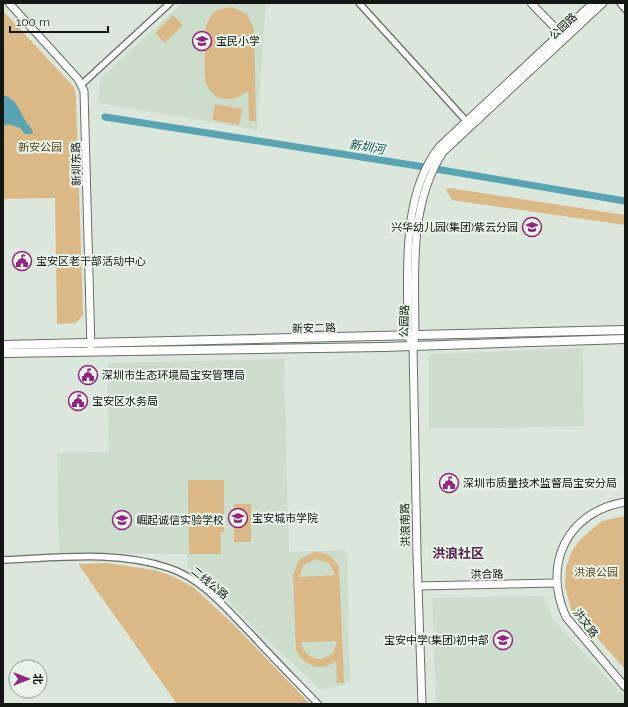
<svg xmlns="http://www.w3.org/2000/svg" width="628" height="707" font-family="Raleway,'Noto Sans SC',sans-serif">
<style>
.built{fill:#cdc}
.green{fill:#dab986;fill-rule:evenodd}
.water{fill:#58a4b3}
.lines{fill:none;stroke-linecap:round;stroke-linejoin:round}
.canal{stroke:#58a4b3;stroke-width:7}
.street-casing{stroke:#677167;stroke-width:8}
.secondary-casing{stroke:#677167;stroke-width:9}
.primary-casing{stroke:#677167;stroke-width:10}
.street{stroke:#fff;stroke-width:5.5}
.secondary{stroke:#fff;stroke-width:7}
.primary{stroke:#fff;stroke-width:8}
.labels{text-anchor:middle;stroke-width:4;stroke-linejoin:round;paint-order:stroke}
.street-label{font-size:11px;fill:#131713;stroke:#e9f4e8}
.poi-label{font-size:11px;fill:#131713;stroke:#e9f4e8;text-anchor:start}
.park-label{font-size:11px;fill:#5c441c;stroke:#e9f4e8}
.water-label{font-size:12px;font-style:italic;fill:#11535f;stroke:#e9f4e8}
.quarter-label{font-size:13px;font-weight:bold;fill:#59214d;stroke:#e9f4e8}
</style>
<rect width="100%" height="100%" fill="#dbe7db"/>
<!-- built -->
<g class="built">
<polygon points="182,3 266,3 257,130 98,103 100,79"/>
<polygon points="583,348 584,426 429,429 429,357 432,354"/>
<polygon points="284,359 289,552 347,550 350,683 321,690 246,620 223,594 187,566 187,554 59,553 57,453 109,452 107,363"/>
<polygon points="544,596 553,620 625,697 625,704 436,704 432,598"/>
</g>
<!-- green -->
<g class="green">
<path d="M 232,7 L 247,14 L 254,29 L 256,121 L 249,121 L 248,91 C 232,104 211,102 205,80 C 204,71 205,61 205,52 C 205,40 203,26 211,16 C 216,9 224,8 232,7 Z"/>
<polygon points="3,11 74,87 76,96 83,315 76,323 57,324 55,198 3,199"/>
<polygon points="173,15 183,25 165,43 155,33"/>
<polygon points="215,104 242,109 239,125 212,120"/>
<polygon points="449,188 625,215 625,225 452,200 446,190"/>
<polygon points="188,480 224,480 224,532 221,532 221,554 189,554"/>
<rect x="234" y="504" width="17" height="38"/>
<polygon points="625,516 625,669 571,609 565,586 566,567 572,551 581,539 602,521"/>
<path d="M 314,552 C 326,552 333,556 339,567 L 344,683 L 337,683 L 336,661 C 321,673 304,666 296,650 L 293,574 L 300,559 ZM 315,559 L 329,563 L 335,575 L 299,577 L 303,566 ZM 337,641 L 333,653 L 322,659 C 311,659 303,653 301,642 Z"/>
<polygon points="107,563 154,570 172,576 193,587 235,626 310,704 177,704 78,564"/>
</g>
<!-- water -->
<path class="water" d="M 3,95 C 16,98 19,110 25,120 C 28,126 32,127 33,134 L 25,134 L 20,128 L 8,124 L 3,126 Z"/>
<g class="lines">
<!-- canal -->
<polyline class="canal" points="105,117 412,165 625,201"/>
<defs>
<g id="street">
<polyline points="359,3 469,124"/>
<polyline points="620,3 625,9"/>
<polyline points="81,85 170,3"/>
<path d="M 3,560 C 57,558 116,550 169,568 C 203,579 228,611 253,636 C 274,659 296,681 318,704"/>
</g>
<g id="secondary">
<polyline points="9,3 78,79 84,91 91,348"/>
<polyline points="531,3 563,36"/>
<path d="M 410,340 L 408,336 C 408,276 400,195 440,146 L 593,3"/>
<path d="M 625,502 C 567,512 542,564 566,617 L 625,687"/>
<polyline points="418,586 556,583"/>
<path d="M 422,704 L 417,555 L 413,346 L 415,336 C 415,276 408,205 443,152 L 603,3"/>
</g>
<g id="primary">
<polyline points="3,345 625,330"/>
<polyline points="3,353 383,347 625,339"/>
</g>
</defs>
<!-- street casing -->
<use href="#street" class="street-casing"/>
<!-- secondary casing -->
<use href="#secondary" class="secondary-casing"/>
<!-- primary casing -->
<use href="#primary" class="primary-casing"/>
<!-- street -->
<use href="#street" class="street"/>
<!-- secondary -->
<use href="#secondary" class="secondary"/>
<!-- primary -->
<use href="#primary" class="primary"/>
</g>
<!-- icons -->
<defs>
<symbol id="school-ring" viewBox="-11 -11 22 22"><circle r="9.5" fill="#e9f4e8" stroke="#962381" stroke-width="1.5"/><path d="M0-5L7-2L0 1L-7-2ZM-4 1L0 2.5L4 1V4Q0 6-4 4Z" fill="#962381"/></symbol>
<symbol id="civic-ring" viewBox="-11 -11 22 22"><circle r="9.5" fill="#e9f4e8" stroke="#962381" stroke-width="1.5"/><path d="M-.6-6.5H3V-4.5H.6V-3L4-1V1h2V6H-6V1h2V-1L-.6-3ZM-1.2 2.5V6h2.4V2.5Z" fill="#962381"/></symbol>
</defs>
<g fill-rule="evenodd">
<use href="#school-ring" x="191" y="30" width="22" height="22"/>
<use href="#school-ring" x="521" y="216" width="22" height="22"/>
<use href="#civic-ring" x="11" y="250" width="22" height="22"/>
<use href="#civic-ring" x="77" y="364" width="22" height="22"/>
<use href="#civic-ring" x="67" y="390" width="22" height="22"/>
<use href="#civic-ring" x="438" y="472" width="22" height="22"/>
<use href="#school-ring" x="227" y="507" width="22" height="22"/>
<use href="#school-ring" x="111" y="509" width="22" height="22"/>
<use href="#school-ring" x="492" y="629" width="22" height="22"/>
</g>
<g class="labels">
<!-- street labels -->
<g class="street-label">
<text transform="translate(563 26) rotate(-43)" y="4">公园路</text>
<text transform="translate(76 164) rotate(-91)" y="4">新圳东路</text>
<text transform="translate(404 321) rotate(-88)" y="4">公园路</text>
<text transform="translate(314 328) rotate(-1)" y="4">新安二路</text>
<text transform="translate(405 525) rotate(-91)" y="4">洪浪南路</text>
<text transform="translate(487 574) rotate(-1)" y="4">洪合路</text>
<text transform="translate(210 583) rotate(39)" y="4">二线公路</text>
<text transform="translate(586 623) rotate(53)" y="4">洪文路</text>
</g>
<!-- poi labels -->
<g class="poi-label">
<text x="216" y="45">宝民小学</text>
<text x="518" y="231" text-anchor="end">兴华幼儿园(集团)紫云分园</text>
<text x="36" y="265">宝安区老干部活动中心</text>
<text x="102" y="379">深圳市生态环境局宝安管理局</text>
<text x="92" y="405">宝安区水务局</text>
<text x="463" y="487">深圳市质量技术监督局宝安分局</text>
<text x="252" y="522">宝安城市学院</text>
<text x="136" y="524">崛起诚信实验学校</text>
<text x="489" y="644" text-anchor="end">宝安中学(集团)初中部</text>
</g>
<!-- park labels -->
<g class="park-label">
<text x="40" y="151">新安公园</text>
<text x="596" y="576">洪浪公园</text>
</g>
<!-- water labels -->
<g class="water-label">
<text transform="translate(367 147) rotate(9)" y="4">新圳河</text>
</g>
<!-- quarter labels -->
<g class="quarter-label">
<text x="458" y="558">洪浪社区</text>
</g>
</g>
<!-- border -->
<rect width="628" height="707" fill="none" stroke="#131713" stroke-width="8"/>
<!-- north arrow -->
<g transform="translate(28 679) rotate(90)"><circle r="19" fill="#e9f4e8" stroke="#939c93"/>
<path d="M0-3L7 15L0 10L-7 15Z" fill="#962381"/>
<text y="-6" font-size="11" font-weight="bold" text-anchor="middle" fill="#131713">北</text>
</g>
<!-- scale -->
<path d="M10 26v6h98v-6" fill="none" stroke="#131713" stroke-width="2"/>
<text x="16" y="26" font-size="12" fill="#131713" stroke="#e9f4e8" stroke-width="3" paint-order="stroke">100 m</text>
</svg>
